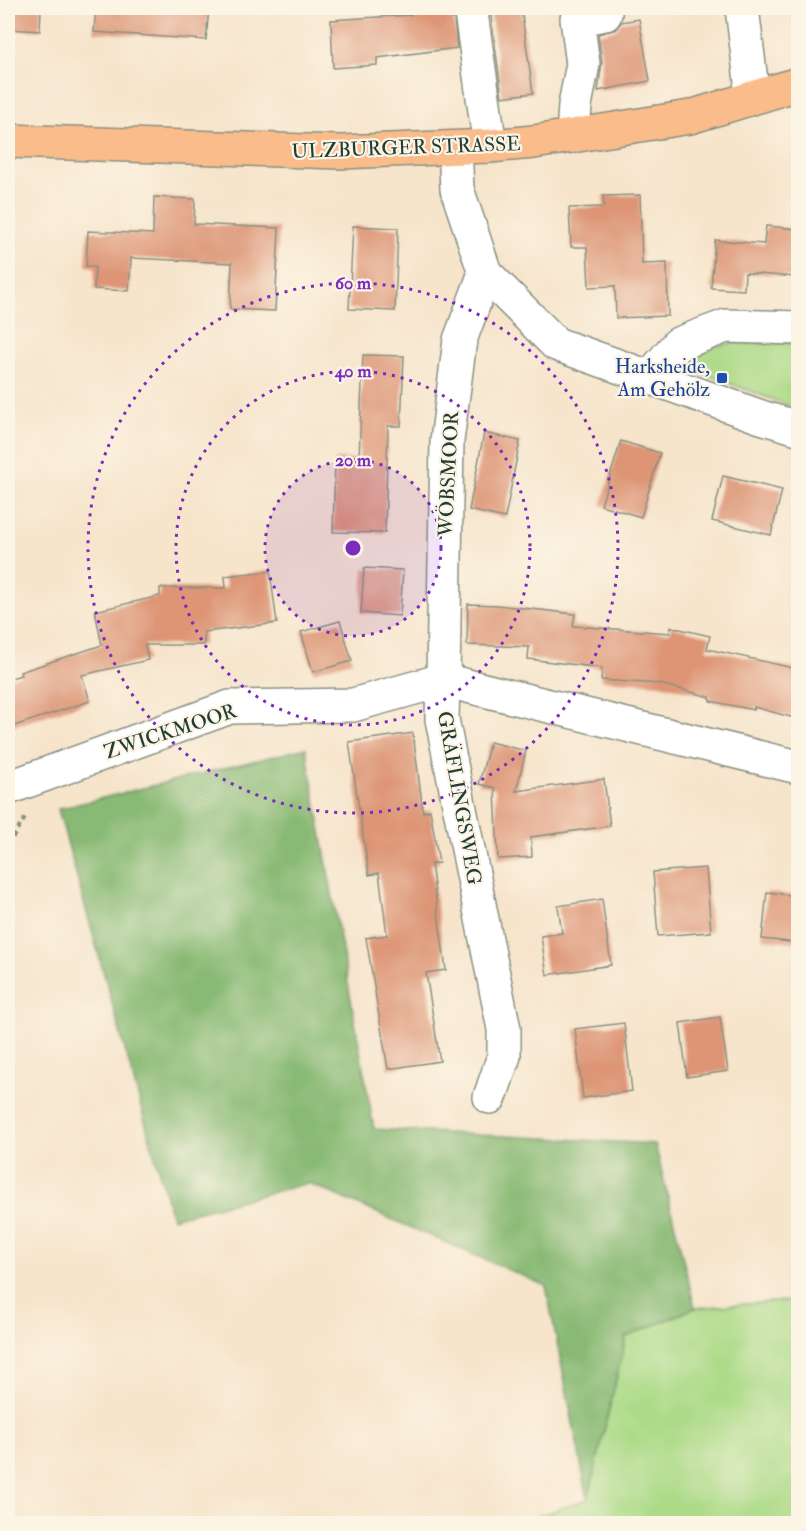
<svg xmlns="http://www.w3.org/2000/svg" width="806" height="1531" font-family="'IM FELL Double Pica',serif">
<style>
.green{fill:#acda87;stroke:#668c5e;stroke-width:1.5}
.forest{fill:#89ba74;stroke:#547c54;stroke-width:1.5}
.building{fill:#dd9576}
.lines{fill:none;stroke-linecap:round;stroke-linejoin:round}
.minor-casing{stroke:#8a9080;stroke-width:36}
.major-casing{stroke:#8a9080;stroke-width:36}
.path{stroke:#8a9080;stroke-width:4;stroke-dasharray:4.5 4.5;stroke-linecap:butt}
.minor{stroke:#fff;stroke-width:33}
.major{stroke:#fabc8b;stroke-width:33}
.ring{fill:none;stroke:#7b2cbf;stroke-width:3;stroke-dasharray:3 6}
.transit-dot{fill:#1a4fb4;stroke:#fcf5e5;stroke-width:2}
.labels{text-anchor:middle;stroke-width:4.5;stroke-linejoin:round;paint-order:stroke}
.street-label{font-size:20px;fill:#1f3d34;stroke:#fcf5e5}
.transit-label{font-size:20px;fill:#164399;stroke:#fcf5e5;text-anchor:end}
.centre{fill:#7b2cbf;stroke:#fcf5e5;stroke-width:3}
.ring-label{font-size:18px;text-anchor:middle;font-weight:bold;fill:#7b2cbf;stroke:#fcf5e5;stroke-width:4.5;stroke-linejoin:round;paint-order:stroke}
</style>
<rect width="100%" height="100%" fill="#fcf5e5"/>
<filter id="ink" filterUnits="userSpaceOnUse"><feTurbulence type="fractalNoise" baseFrequency=".0167" numOctaves="2"/><feDisplacementMap in="SourceGraphic" scale="12" xChannelSelector="R" yChannelSelector="G"/><feConvolveMatrix kernelMatrix="1 2 1 2 8 2 1 2 1" color-interpolation-filters="sRGB"/></filter>
<filter id="wash" filterUnits="userSpaceOnUse"><feTurbulence type="fractalNoise" baseFrequency=".008" numOctaves="4" result="noise"/><feDisplacementMap in="SourceGraphic" scale="24" xChannelSelector="R" yChannelSelector="G"/><feGaussianBlur stdDeviation="1.35" result="paint"/><feColorMatrix in="noise" values="0 0 0 0 0 0 0 0 0 0 0 0 0 0 0 0 0 1.4 0 .05"/><feComposite in="paint" operator="in"/></filter>
<g filter="url(#wash)">
<rect width="100%" height="100%" fill="#f6e4cb"/>
<!-- green -->
<g class="green">
<polygon points="735,343 798,343 798,409 697,371 698,356 714,346"/>
<polygon points="798,1300 798,1523 516,1524 588,1499 626,1337 695,1308"/>
</g>
<!-- forest -->
<polygon class="forest" points="306,748 374,1129 655,1144 695,1308 626,1337 588,1499 546,1286 308,1183 172,1218 58,809"/>
<g id="blocks">
<!-- building -->
<g class="building">
<polygon points="8,8 41,8 40,31 8,29"/>
<polygon points="96,8 209,8 206,40 94,32"/>
<polygon points="447,8 453,8 457,48 377,58 377,65 333,68 331,20 411,15 411,12"/>
<polygon points="490,8 521,8 533,93 502,97"/>
<polygon points="639,19 650,81 598,91 602,62 598,34 617,29 621,22"/>
<polygon points="640,195 642,264 667,263 668,316 616,318 615,286 589,287 587,247 571,247 569,208 604,207 603,196"/>
<polygon points="154,197 195,199 194,224 279,228 275,311 230,309 232,263 131,258 129,291 94,289 95,267 86,266 88,231 153,234"/>
<polygon points="353,226 398,228 395,311 349,309"/>
<polygon points="766,226 798,229 795,277 745,273 744,290 711,288 715,240 764,244"/>
<polygon points="363,355 404,356 401,426 388,426 385,533 333,532 335,459 359,459"/>
<polygon points="484,433 520,441 505,518 469,510"/>
<polygon points="621,441 660,453 641,517 601,505"/>
<polygon points="723,476 782,490 771,535 712,521"/>
<polygon points="364,568 403,570 400,616 361,613"/>
<polygon points="270,571 277,623 204,632 204,645 145,645 148,660 82,675 90,701 8,728 8,679 21,675 20,672 102,645 95,611 160,596 160,588 226,588 225,576"/>
<polygon points="468,604 497,605 575,614 573,626 670,633 671,627 710,636 707,649 798,669 798,719 754,707 754,710 710,701 710,697 660,684 601,680 602,668 528,659 529,647 467,645"/>
<polygon points="340,621 352,661 313,672 301,632"/>
<polygon points="413,733 423,812 430,810 439,863 431,864 446,970 426,973 440,1061 388,1069 366,938 387,935 379,873 369,875 349,742"/>
<polygon points="490,742 526,751 516,791 604,779 610,826 531,837 532,857 498,859 495,788 479,784"/>
<polygon points="706,868 711,932 658,936 653,872"/>
<polygon points="767,892 798,896 798,943 762,939"/>
<polygon points="602,899 611,965 547,975 541,936 562,933 558,906"/>
<polygon points="720,1017 728,1071 687,1077 680,1023"/>
<polygon points="624,1023 632,1091 583,1098 575,1029"/>
</g>
</g>
</g>
<g filter="url(#ink)">
<use href="#blocks" fill-opacity="0" stroke="#8a9080" stroke-width="1.5"/>
<g class="lines">
<defs>
<g id="minor">
<polyline points="472,8 471,13 490,146"/>
<polyline points="742,8 751,81 749,99"/>
<polyline points="573,136 575,105 583,64 577,19 605,14"/>
<polyline points="455,148 457,189 485,273 556,344 761,417 798,428"/>
<polyline points="651,376 678,344 726,326 798,328"/>
<polyline points="8,788 230,707 353,705 443,680 447,441 460,340 485,273"/>
<polyline points="490,1097 504,1056 504,1029 442,719 443,680 798,767"/>
</g>
<polyline id="major" points="8,141 340,152 490,146 534,142 690,117 798,84"/>
</defs>
<!-- minor casing -->
<use href="#minor" class="minor-casing"/>
<!-- major casing -->
<use href="#major" class="major-casing"/>
<!-- path -->
<polyline class="path" points="8,845 27,815"/>
<!-- minor -->
<use href="#minor" class="minor"/>
<!-- major -->
<use href="#major" class="major"/>
</g>
</g>
<!-- distance rings -->
<circle cx="353" cy="548" r="88" fill="#7b2cbf" fill-opacity=".12"/>
<g class="ring">
<circle cx="353" cy="548" r="88"/>
<circle cx="353" cy="548" r="177"/>
<circle cx="353" cy="548" r="265"/>
</g>
<!-- markers -->
<rect class="transit-dot" x="716" y="372" width="12" height="12" rx="3"/>
<g class="labels">
<!-- street labels -->
<g class="street-label">
<text transform="translate(406 147) rotate(-2)" y="7">ULZBURGER STRASSE</text>
<text transform="translate(448 474) rotate(-87)" y="7">WÖBSMOOR</text>
<text transform="translate(170 731) rotate(-18)" y="7">ZWICKMOOR</text>
<text transform="translate(460 798) rotate(80)" y="7">GRÄFLINGSWEG</text>
</g>
<!-- transit labels -->
<g class="transit-label">
<text x="710" y="373">Harksheide,<tspan x="710" dy="23">Am Gehölz</tspan></text>
</g>
</g>
<circle cx="353" cy="548" r="9" class="centre"/>
<g class="ring-label">
<text x="353" y="289">60 m</text>
<text x="353" y="377">40 m</text>
<text x="353" y="466">20 m</text>
</g>
<!-- margin -->
<rect width="806" height="1531" fill="none" stroke="#fcf5e5" stroke-width="30"/>
</svg>
